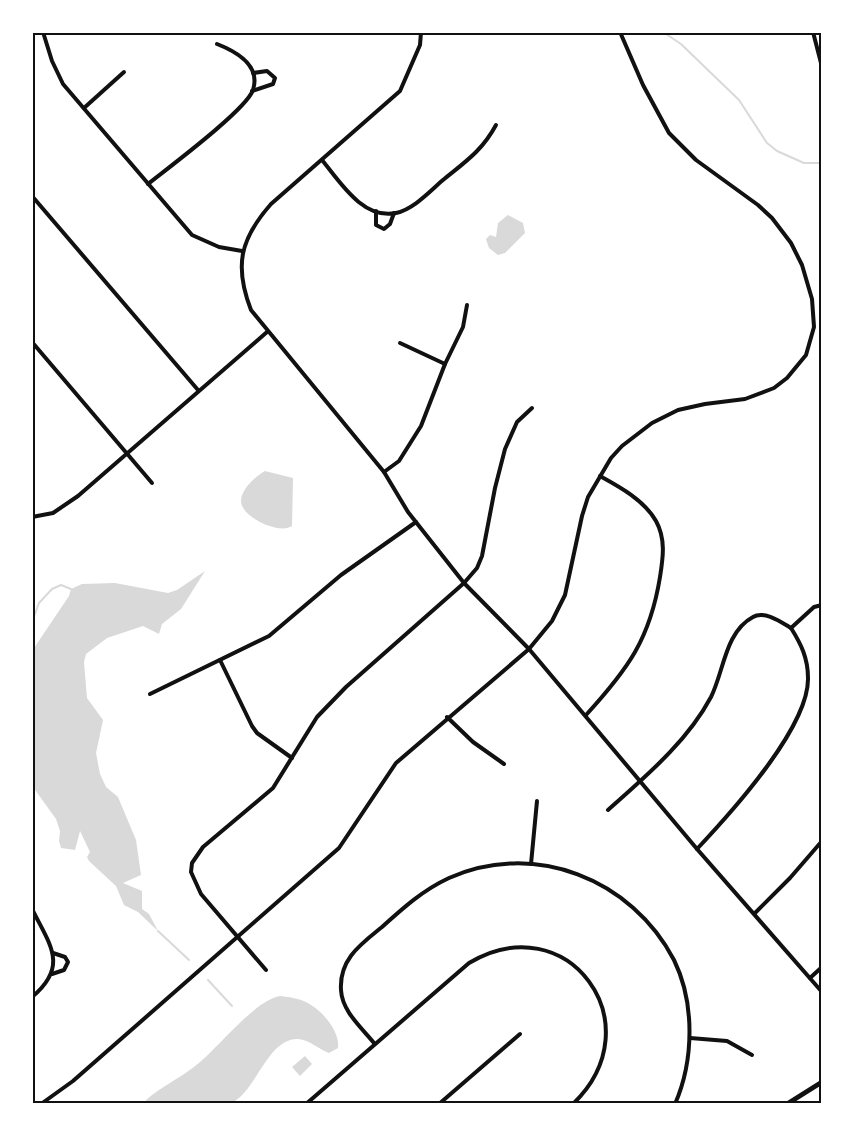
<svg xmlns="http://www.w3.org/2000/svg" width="854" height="1136" font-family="'Golos Text',sans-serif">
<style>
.water{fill:#d9d9d9}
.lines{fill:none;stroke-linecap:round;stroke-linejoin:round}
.stream{stroke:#d9d9d9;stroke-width:2}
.minor{stroke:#111;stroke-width:4}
.secondary{stroke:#111;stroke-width:5}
.neatline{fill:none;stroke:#111;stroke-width:2}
</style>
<rect width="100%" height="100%" fill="#fff"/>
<!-- water -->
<g class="water">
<polygon points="508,215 523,223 525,233 505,253 498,255 489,248 486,239 490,235 496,237 498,223"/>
<path d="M 265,471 L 293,478 L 292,526 C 279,535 241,517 241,501 C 241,489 256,476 265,471 Z"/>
<polygon points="205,571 181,609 162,624 159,634 143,626 107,638 86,654 84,662 87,698 103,720 96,753 100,774 106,787 118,797 136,840 141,875 123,883 142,891 142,909 149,914 158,931 138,912 124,905 116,886 89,861 87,857 90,852 80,831 75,850 61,848 59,841 60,831 56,819 33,787 32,651 69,596 71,589 82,584 115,583 168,593 177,590"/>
<path d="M 280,996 C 290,997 303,999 311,1005 C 324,1013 340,1032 338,1048 L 329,1053 C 318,1049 310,1040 298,1039 C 267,1038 256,1093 231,1103 C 222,1107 161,1104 147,1103 L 146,1100 C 161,1087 178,1079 194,1067 C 217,1050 253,1001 280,996 Z"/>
<polygon points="305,1056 312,1064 300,1076 292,1067"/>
</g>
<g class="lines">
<!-- stream -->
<g class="stream">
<polyline points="663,32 681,44 739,100 767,143 777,151 804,163 822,163"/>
<polyline points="32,622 39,603 52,589 61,585 71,589"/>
<polyline points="158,931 189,960"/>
<polyline points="208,980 232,1006"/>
</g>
<!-- minor -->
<g class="minor">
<polyline points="43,32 52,61 63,84 192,235 219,247 242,251"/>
<path d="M 421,32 L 420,45 L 400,91 L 271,204 C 240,239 234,266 251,310 L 384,472 L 408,512 L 464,583 L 529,649 L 697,849 L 822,992"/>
<polyline points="813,32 822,67"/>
<polyline points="252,91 273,84 275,78 267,71 253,73"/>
<polyline points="84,108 124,72"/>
<path d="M 322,160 C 340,182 363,220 396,213 C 414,209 430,191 443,180 C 465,162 482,151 496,125"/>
<path d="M 148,184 C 168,168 246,110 253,90 C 261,65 235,51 217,44"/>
<polyline points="32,196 198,390"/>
<polyline points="376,211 376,225 384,229 390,224 394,213"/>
<polyline points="32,342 152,483"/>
<polyline points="400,343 445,364"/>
<polyline points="384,472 399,461 421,426 445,364 463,327 467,305"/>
<polyline points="32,517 53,513 78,496 267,332"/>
<polyline points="791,628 814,607 822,605"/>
<polyline points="220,660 252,726 257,733 292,758"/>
<polyline points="150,694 269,636 341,575 416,522"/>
<path d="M 586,715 C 628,669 650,639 660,577 C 663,558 666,539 656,521 C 644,500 620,487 600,476"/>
<polyline points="447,717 473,742 504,764"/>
<path d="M 608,810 C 646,776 687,742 711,697 C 724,671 725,632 753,617 C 764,610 781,622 791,628"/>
<path d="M 697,849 C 730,814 809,727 808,678 C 808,658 801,644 791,628"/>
<polyline points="531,864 537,801"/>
<path d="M 32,909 C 50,945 69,966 32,997"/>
<polyline points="755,913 790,878 822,841"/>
<polyline points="266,970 201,894 191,872 192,863 203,847 273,788 317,717 346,687 464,583 477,568 482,556 495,488 505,449 517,422 532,408"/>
<polyline points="52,974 64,970 68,962 65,957 53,953"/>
<polyline points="810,978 822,967"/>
<polyline points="690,1038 727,1041 752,1055"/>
<path d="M 374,1043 C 361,1027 342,1011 341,990 C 339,959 361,944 382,927 C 403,908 423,890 449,878 C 534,840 632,879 674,960 C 695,1003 694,1060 675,1104"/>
<polyline points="41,1104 73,1081 339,848 396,763 529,649 552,621 565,595 582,516 588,497 611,458 622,446 652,423 678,410 705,404 745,399 774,388 787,378 806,355 814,327 812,299 802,265 791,243 772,218 758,205 696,160 669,133 643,85 620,32"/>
<path d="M 306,1104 L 469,963 C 567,904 656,1024 573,1104"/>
<polyline points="439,1104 520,1034"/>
</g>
<!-- secondary -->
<polyline class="secondary" points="787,1104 822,1082"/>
</g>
<!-- border -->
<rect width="854" height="1136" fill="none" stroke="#ffffff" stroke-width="68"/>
<rect x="34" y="34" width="786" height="1068" class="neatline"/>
</svg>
